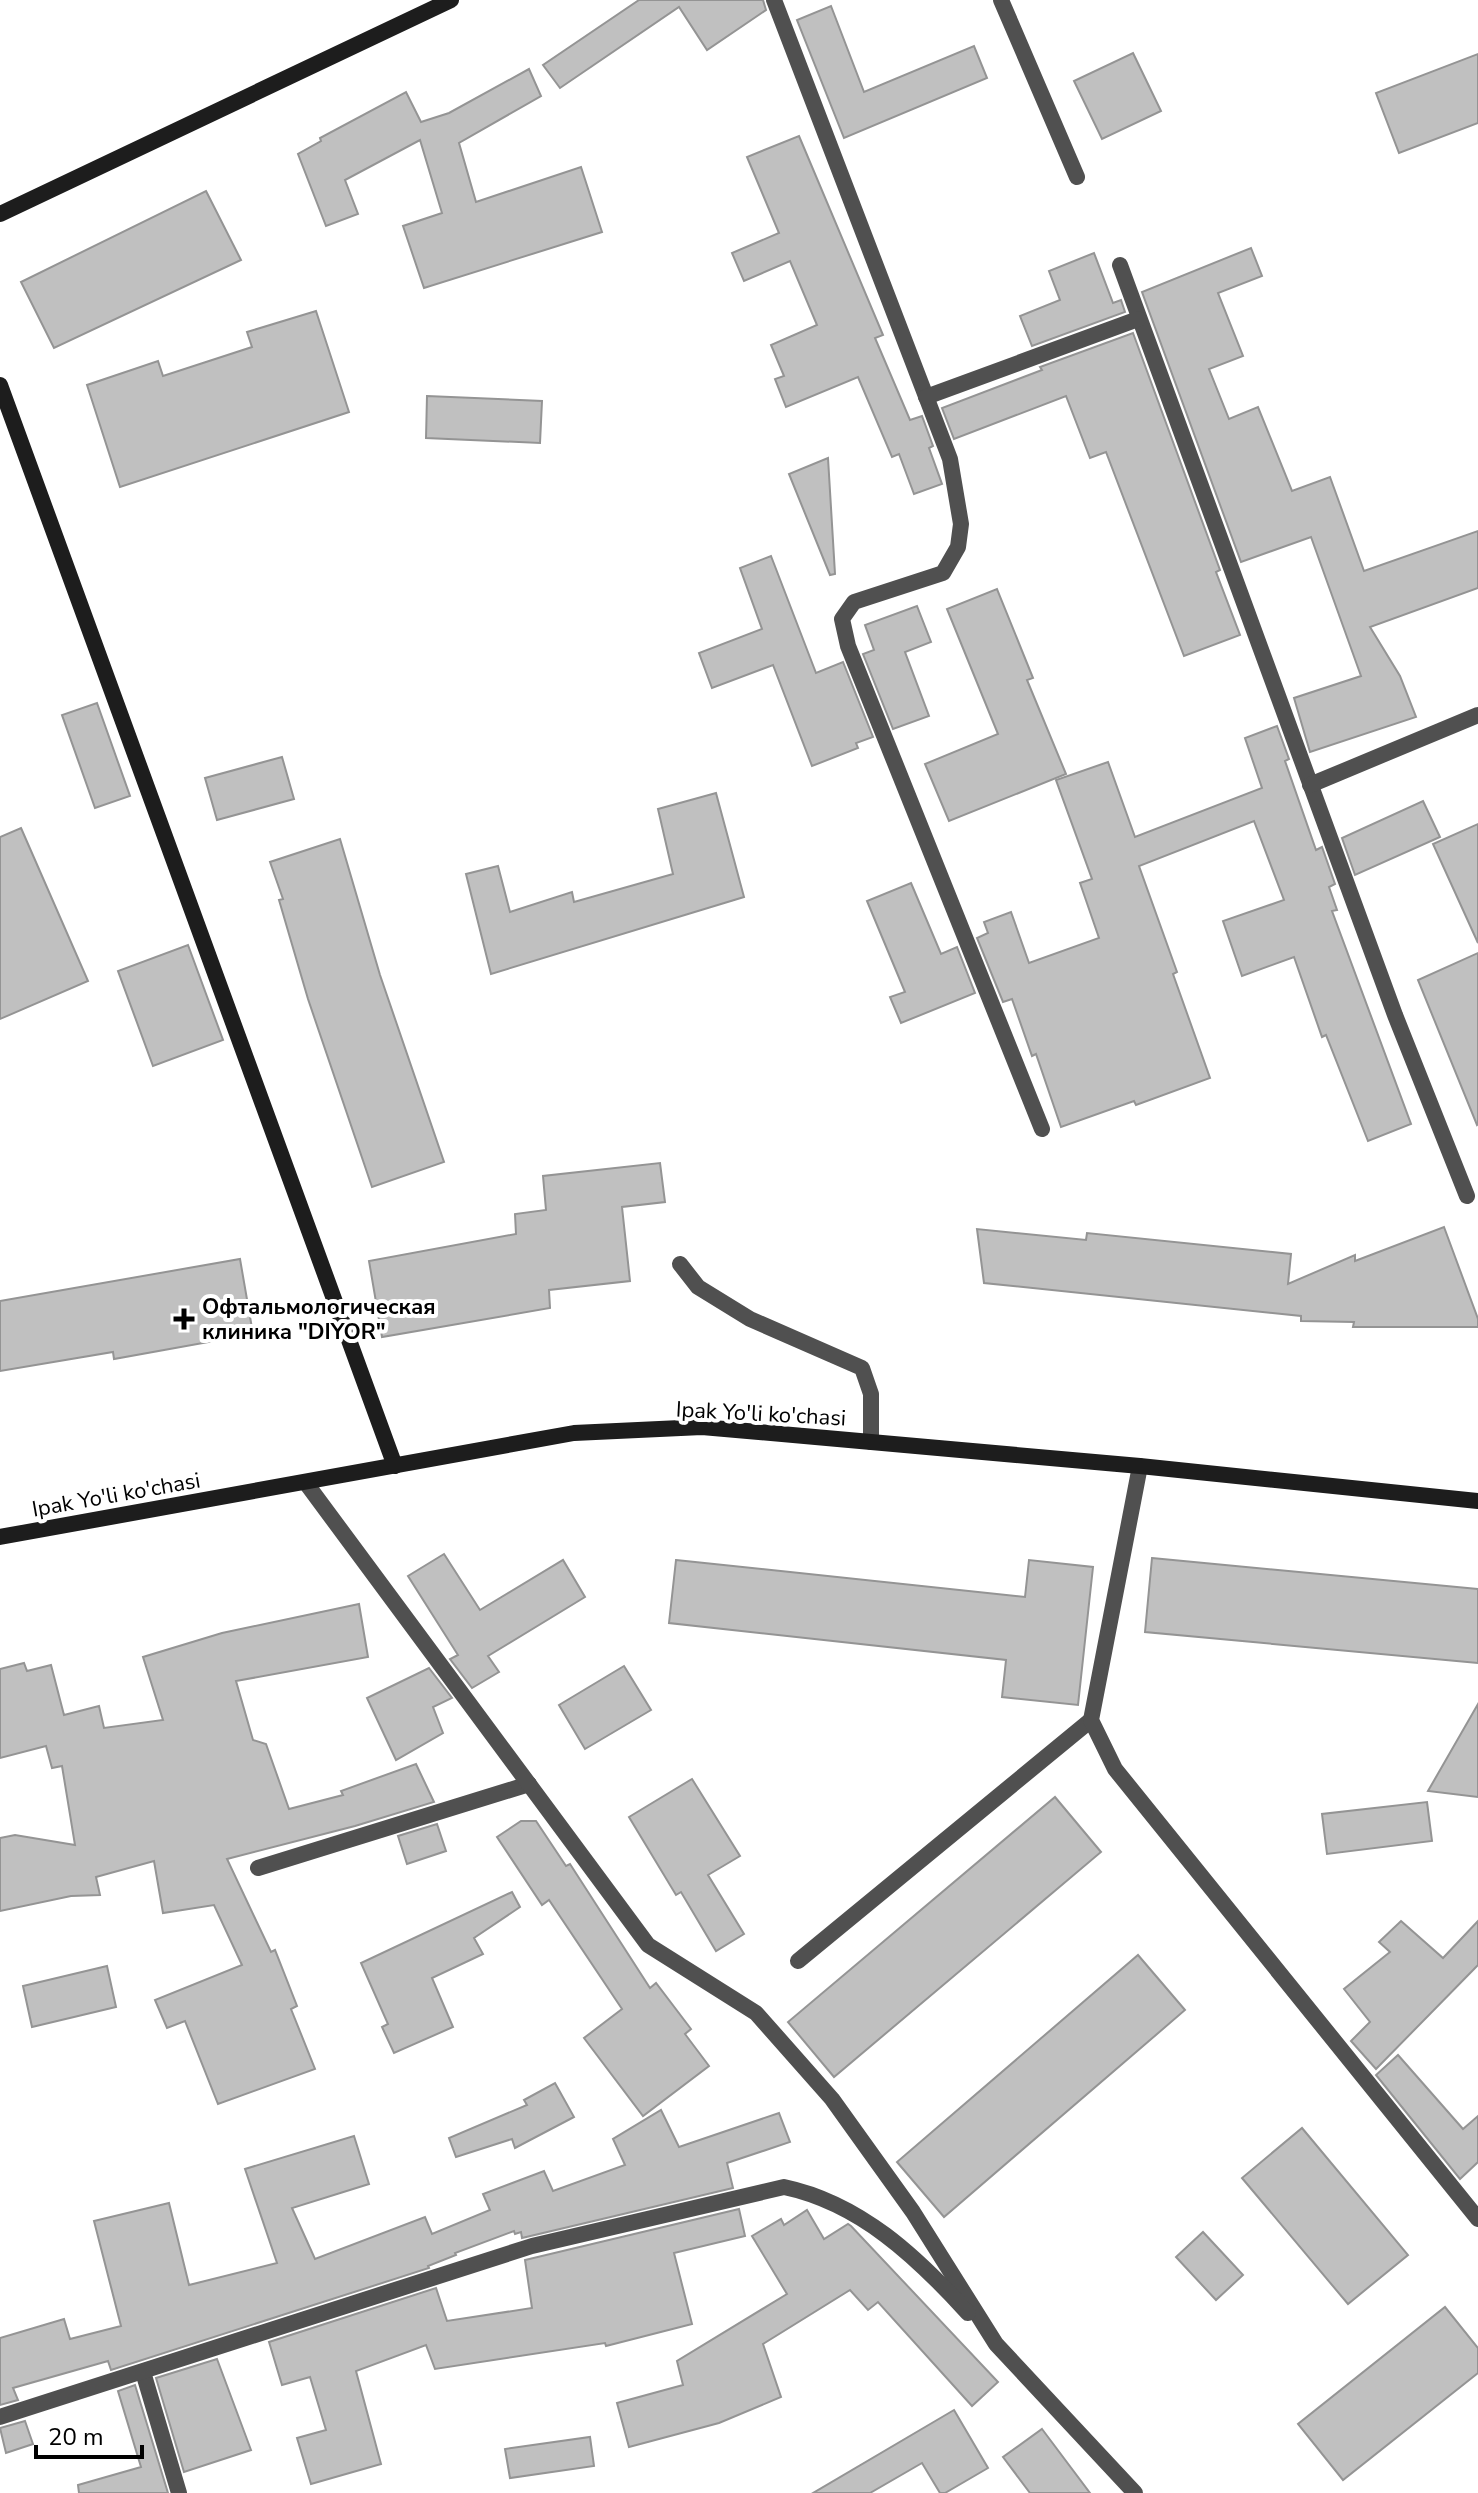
<svg xmlns="http://www.w3.org/2000/svg" width="1478" height="2493" font-family="'Nunito Sans',sans-serif">
<style>
.building{fill:#c0c0c0;stroke:#949494;stroke-width:2}
.lines{fill:none;stroke-linecap:round;stroke-linejoin:round}
.lane{stroke:#505050;stroke-width:16}
.street{stroke:#505050;stroke-width:16}
.secondary{stroke:#1d1d1d;stroke-width:16}
.poi-dot{fill:#000;stroke:#fff;stroke-width:3}
.labels{text-anchor:middle;stroke-width:8;stroke-linejoin:round;paint-order:stroke}
.poi-label{font-size:22px;font-weight:bold;fill:#000;stroke:#fff;text-anchor:start}
.street-label{font-size:22px;fill:#000;stroke:#fff}
</style>
<rect width="100%" height="100%" fill="#fff"/>
<!-- building -->
<g class="building">
<polygon points="639,0 763,0 766,10 707,50 679,7 560,88 543,65"/>
<polygon points="831,6 864,92 974,46 987,78 844,138 797,20"/>
<polygon points="1133,53 1161,111 1102,139 1074,81"/>
<polygon points="1478,54 1478,123 1399,153 1376,93"/>
<polygon points="529,69 541,96 459,143 476,202 581,167 602,232 424,288 403,226 442,213 420,140 345,180 358,214 326,226 298,154 321,141 320,138 406,92 421,122 449,113"/>
<polygon points="799,136 883,335 875,338 910,420 922,416 933,446 929,448 942,484 914,494 899,454 892,457 858,377 786,407 775,379 784,376 771,345 817,325 790,261 744,281 732,253 779,233 747,157"/>
<polygon points="206,191 241,260 54,348 21,282"/>
<polygon points="1251,248 1262,276 1218,293 1243,356 1209,369 1229,419 1258,407 1292,491 1330,477 1364,571 1478,531 1478,588 1370,627 1400,676 1416,717 1310,752 1294,698 1361,676 1311,537 1241,562 1142,292"/>
<polygon points="1094,253 1113,303 1121,300 1125,312 1032,346 1020,316 1060,300 1049,271"/>
<polygon points="316,311 349,412 120,487 87,385 158,361 163,376 252,347 247,332"/>
<polygon points="1133,333 1220,570 1216,572 1240,635 1184,656 1106,452 1090,458 1066,396 954,439 942,408 1042,370 1040,367"/>
<polygon points="427,396 542,401 540,443 426,438"/>
<polygon points="828,458 835,574 830,575 789,474"/>
<polygon points="771,556 816,673 843,662 873,737 856,743 858,748 812,766 773,665 712,688 699,653 762,629 740,568"/>
<polygon points="997,589 1033,678 1027,680 1066,774 949,821 925,764 998,734 947,609"/>
<polygon points="917,606 931,642 905,652 929,716 893,729 863,654 874,650 865,625"/>
<polygon points="97,703 130,796 95,808 62,715"/>
<polygon points="1277,726 1289,759 1285,761 1316,850 1322,847 1335,884 1329,887 1337,910 1332,911 1411,1124 1368,1141 1326,1035 1322,1037 1294,957 1242,976 1223,921 1284,900 1254,821 1139,866 1177,972 1173,974 1210,1078 1136,1105 1134,1101 1061,1127 1036,1054 1032,1056 1012,999 1003,1002 977,938 988,933 984,922 1011,912 1029,963 1099,938 1080,883 1092,879 1056,780 1108,762 1135,837 1262,788 1245,738"/>
<polygon points="282,757 294,799 217,820 205,778"/>
<polygon points="716,793 744,897 491,974 466,874 498,866 510,912 572,892 574,902 673,874 658,809"/>
<polygon points="1423,801 1440,837 1355,875 1342,838"/>
<polygon points="1478,824 1478,943 1433,844"/>
<polygon points="21,828 88,981 0,1019 0,837"/>
<polygon points="340,839 380,975 444,1162 372,1187 308,999 279,900 283,899 270,862"/>
<polygon points="911,883 941,954 957,947 975,993 901,1023 890,997 905,992 867,901"/>
<polygon points="188,945 223,1040 153,1066 118,971"/>
<polygon points="1478,953 1478,1124 1477,1125 1418,980"/>
<polygon points="660,1163 665,1202 622,1207 630,1281 549,1290 550,1308 382,1337 369,1261 516,1234 515,1214 546,1210 543,1176"/>
<polygon points="1444,1227 1478,1319 1478,1327 1353,1327 1354,1322 1301,1321 1301,1316 984,1283 977,1229 1086,1240 1087,1233 1291,1254 1288,1284 1355,1255 1355,1261"/>
<polygon points="240,1259 253,1334 114,1359 113,1352 0,1371 0,1301"/>
<polygon points="444,1554 480,1610 563,1560 585,1597 488,1656 499,1672 472,1688 450,1659 458,1655 408,1576"/>
<polygon points="1152,1558 1478,1589 1478,1663 1145,1632"/>
<polygon points="676,1560 1025,1597 1029,1560 1093,1567 1078,1705 1002,1697 1006,1660 669,1623"/>
<polygon points="359,1604 368,1657 236,1681 253,1740 266,1744 289,1809 343,1795 341,1791 416,1764 434,1802 355,1826 227,1859 271,1952 275,1950 297,2006 291,2009 315,2069 218,2104 185,2021 167,2028 155,2000 242,1965 214,1905 163,1913 154,1861 96,1877 100,1895 71,1896 0,1911 0,1838 15,1835 75,1845 62,1766 52,1768 46,1746 0,1758 0,1669 24,1663 27,1671 51,1665 64,1715 99,1706 104,1728 163,1720 143,1657 222,1633"/>
<polygon points="624,1666 651,1710 585,1749 559,1705"/>
<polygon points="429,1668 452,1698 433,1707 443,1733 396,1760 367,1698"/>
<polygon points="1478,1704 1478,1797 1428,1791"/>
<polygon points="692,1779 740,1856 708,1875 744,1934 716,1951 681,1892 676,1895 629,1817"/>
<polygon points="1055,1797 1101,1852 834,2077 788,2022"/>
<polygon points="1427,1802 1432,1841 1327,1854 1322,1814"/>
<polygon points="521,1821 536,1821 566,1866 570,1864 650,1988 656,1983 691,2029 685,2034 709,2066 643,2116 584,2038 622,2009 549,1900 542,1905 497,1837"/>
<polygon points="437,1824 446,1851 407,1864 398,1836"/>
<polygon points="512,1892 520,1907 474,1938 483,1954 432,1978 453,2027 394,2053 382,2027 388,2024 361,1963"/>
<polygon points="1401,1921 1443,1958 1478,1921 1478,1965 1376,2069 1351,2041 1370,2022 1344,1989 1390,1952 1379,1942"/>
<polygon points="1138,1955 1185,2010 944,2217 897,2162"/>
<polygon points="107,1966 116,2007 32,2027 23,1986"/>
<polygon points="1398,2055 1463,2129 1478,2116 1478,2162 1460,2179 1376,2075"/>
<polygon points="555,2083 574,2117 515,2148 512,2139 456,2157 449,2138 527,2105 524,2100"/>
<polygon points="661,2110 679,2147 779,2113 790,2142 727,2163 733,2188 522,2238 521,2232 515,2234 514,2231 455,2253 456,2255 428,2266 429,2268 111,2370 108,2361 13,2388 18,2400 0,2405 0,2338 64,2319 70,2339 121,2326 94,2221 169,2203 189,2285 277,2263 245,2169 354,2136 369,2184 292,2208 315,2259 425,2217 432,2234 490,2210 483,2194 544,2171 553,2191 625,2165 613,2139"/>
<polygon points="1302,2128 1408,2255 1348,2304 1242,2178"/>
<polygon points="739,2209 745,2236 674,2253 692,2324 606,2346 605,2343 435,2369 426,2345 356,2371 381,2464 311,2484 297,2438 326,2430 310,2377 282,2385 269,2342 436,2288 447,2321 532,2308 525,2260"/>
<polygon points="807,2210 824,2239 848,2224 851,2226 998,2382 972,2406 878,2302 868,2310 850,2290 763,2344 781,2397 719,2423 629,2447 617,2403 683,2385 677,2361 787,2294 752,2236 781,2219 784,2225"/>
<polygon points="1203,2232 1243,2275 1216,2300 1176,2257"/>
<polygon points="1445,2307 1478,2348 1478,2373 1343,2480 1298,2424"/>
<polygon points="217,2359 251,2450 184,2472 156,2378"/>
<polygon points="135,2385 168,2493 79,2493 78,2485 141,2467 118,2391"/>
<polygon points="954,2410 988,2468 945,2493 940,2493 922,2463 870,2493 813,2493"/>
<polygon points="25,2421 33,2444 6,2453 0,2428"/>
<polygon points="1042,2429 1090,2493 1030,2493 1003,2457"/>
<polygon points="590,2437 594,2466 510,2478 505,2449"/>
</g>
<g class="lines">
<!-- lane -->
<g class="lane">
<polyline points="1001,0 1077,177"/>
<polyline points="680,1264 698,1287 750,1319 862,1368 871,1394 871,1442"/>
<polyline points="258,1868 529,1784"/>
<polyline points="798,1961 1091,1720"/>
</g>
<!-- street -->
<g class="street">
<polyline points="774,0 950,459 961,524 958,547 943,573 854,602 842,619 848,646 1042,1129"/>
<polyline points="1120,265 1395,1015 1467,1196"/>
<polyline points="926,397 1138,319"/>
<polyline points="1310,785 1478,715"/>
<polyline points="1140,1466 1091,1720 1115,1769 1478,2219"/>
<polyline points="306,1483 648,1945 756,2013 832,2099 913,2212 996,2344 1135,2493"/>
<polyline points="143,2372 179,2493"/>
<path d="M 0,2417 L 532,2246 L 784,2187 C 860,2203 917,2257 968,2313"/>
</g>
<!-- secondary -->
<g class="secondary">
<polyline points="0,214 451,0"/>
<polyline points="0,385 395,1466"/>
<polyline points="0,1537 574,1433 702,1427 1140,1466 1478,1501"/>
</g>
</g>
<!-- markers -->
<path class="poi-dot" d="M180 1307h8v8h8v8h-8v8h-8v-8h-8v-8h8z"/>
<g class="labels">
<!-- poi labels -->
<g class="poi-label">
<text x="202" y="1314">Офтальмологическая<tspan x="202" dy="25">клиника "DIYOR"</tspan></text>
</g>
<!-- street labels -->
<g class="street-label">
<text transform="translate(761 1413) rotate(3)" y="8">Ipak Yo'li ko'chasi</text>
<text transform="translate(116 1494) rotate(-10)" y="8">Ipak Yo'li ko'chasi</text>
</g>
</g>
<!-- scale -->
<path d="M36 2445v12h106v-12" fill="none" stroke="#000000" stroke-width="4"/>
<text x="48" y="2445" font-size="24" fill="#000000" stroke="#ffffff" stroke-width="6" paint-order="stroke">20 m</text>
</svg>
